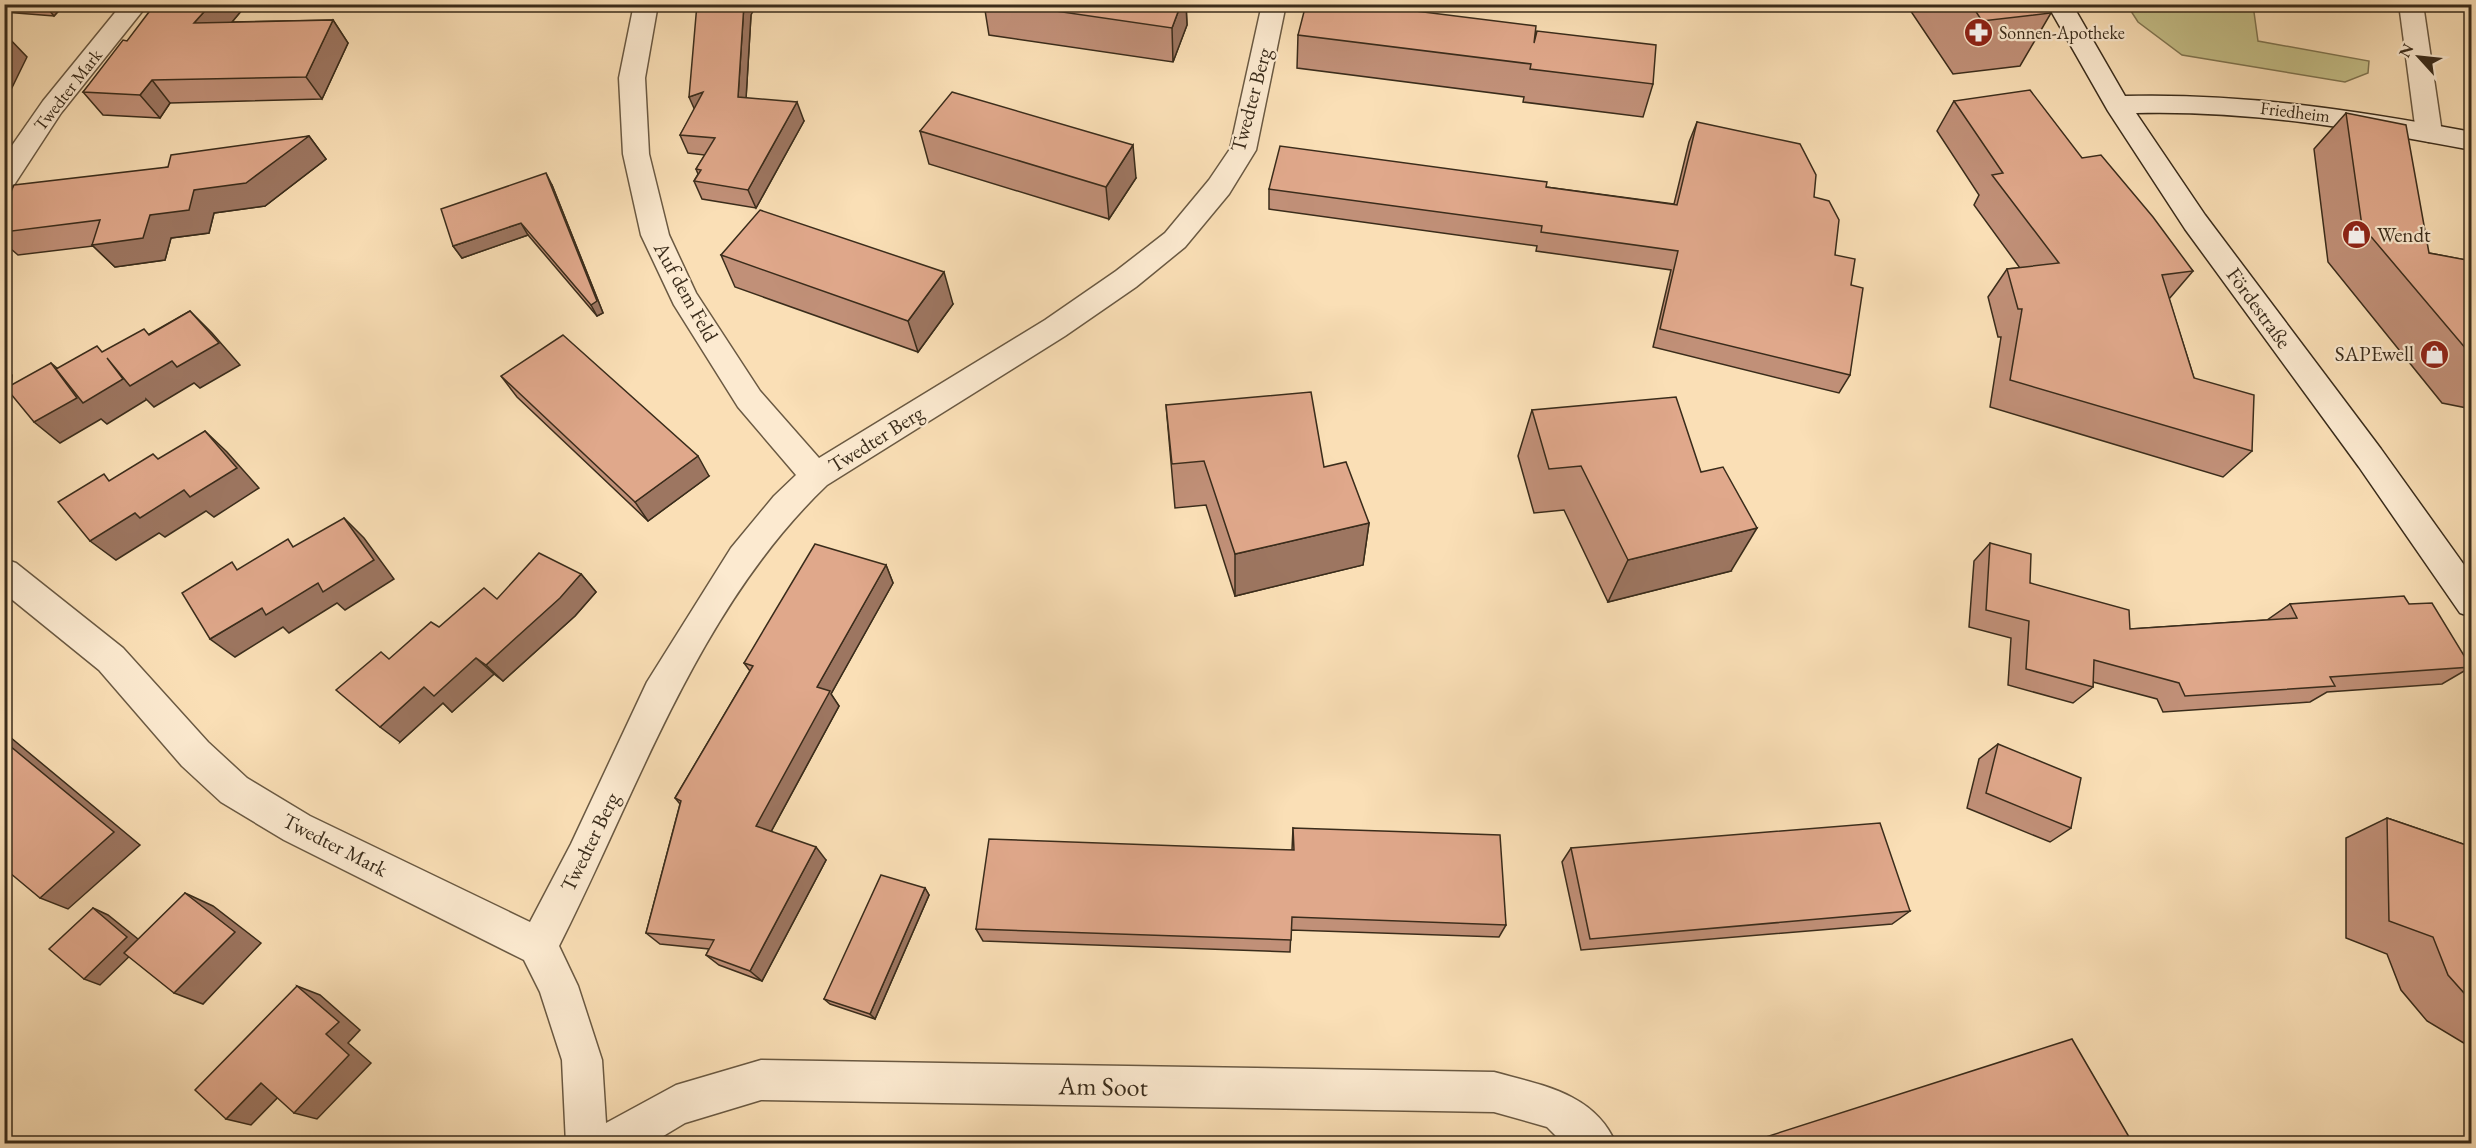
<svg xmlns="http://www.w3.org/2000/svg" width="2476" height="1148" font-family="'EB Garamond',serif">
<style>
.green{fill:#c5c089;stroke:#807652;stroke-width:1.5}
.lines{fill:none;stroke-linecap:round;stroke-linejoin:round}
.street-casing{stroke:#6a5942;stroke-width:3}
.secondary-casing{stroke:#3a2c1b;stroke-width:3}
.street{fill:#fcead0;fill-rule:evenodd}
.secondary{fill:#fcead0;fill-rule:evenodd}
.wall{fill:#c19078;stroke:#3a2c1b;stroke-width:1.5}
.shaded-wall{fill:#9d7661;stroke:#3a2c1b;stroke-width:1.5}
.building{fill:#e0a88b;stroke:#3a2c1b;stroke-width:1.5}
.labels{text-anchor:middle;stroke-width:4.5;stroke-linejoin:round;paint-order:stroke}
.far-poi-label{font-size:18px;fill:#3a2c1b;stroke:#fcead0;text-anchor:start}
.far-street-label{font-size:18px;fill:#3a2c1b;stroke:#fcead0}
.street-label{font-size:21px;fill:#3a2c1b;stroke:#fcead0}
.poi-label{font-size:21px;fill:#3a2c1b;stroke:#fcead0;text-anchor:start}
.near-street-label{font-size:26px;fill:#3a2c1b;stroke:#fcead0}
</style>
<rect width="100%" height="100%" fill="#fadfb6"/>
<filter id="stains"><feTurbulence type="fractalNoise" baseFrequency=".00333" numOctaves="4"/><feColorMatrix values="0 0 0 0 .2 0 0 0 0 .09 0 0 0 0 .02 0 0 0 .5 -.17"/></filter>
<radialGradient id="worn" r=".72"><stop offset=".6" stop-color="#630" stop-opacity="0"/><stop offset="1" stop-color="#630" stop-opacity=".3"/></radialGradient>
<!-- green -->
<polygon class="green" points="2127,5 2253,5 2258,41 2369,61 2368,73 2345,82 2182,55 2138,22"/>
<g class="lines">
<defs>
<g id="street">
<polygon points="122,4 148,4 61,113 14,185 4,187 4,157 43,101"/>
<path d="M 634,4 L 658,4 L 645,78 L 649,154 L 669,235 L 696,293 L 760,391 L 819,458 L 1045,320 L 1116,271 L 1165,233 L 1209,180 L 1230,149 L 1262,4 L 1286,4 L 1256,150 L 1229,194 L 1185,247 L 1136,287 L 1065,336 L 827,485 C 698,608 638,790 559,946 L 578,986 L 602,1060 L 606,1123 L 676,1085 L 761,1060 L 1494,1072 C 1541,1085 1595,1093 1616,1144 L 1564,1144 L 1547,1127 L 1494,1112 L 761,1100 L 685,1123 L 650,1144 L 566,1144 L 562,1060 L 540,992 L 524,960 L 284,840 L 221,802 L 182,766 L 99,670 L 4,593 L 4,559 L 16,563 L 123,648 L 208,742 L 247,778 L 310,816 L 530,922 L 571,844 L 647,682 L 731,548 L 774,496 L 796,475 L 738,407 L 674,305 L 641,235 L 623,154 L 619,78 Z"/>
<polygon points="2399,4 2423,4 2442,133 2438,139 2429,142 2420,139 2416,133"/>
</g>
<path id="secondary" d="M 2047,4 L 2072,4 L 2125,96 C 2242,93 2356,110 2472,132 L 2472,150 C 2361,129 2249,110 2136,113 L 2205,215 L 2381,449 L 2472,576 L 2472,617 L 2460,613 L 2359,467 L 2185,229 L 2108,111 Z"/>
</defs>
<!-- street casing -->
<use href="#street" class="street-casing"/>
<!-- secondary casing -->
<use href="#secondary" class="secondary-casing"/>
<!-- street -->
<use href="#street" class="street"/>
<!-- secondary -->
<use href="#secondary" class="secondary"/>
</g>
<!-- wall -->
<g class="wall">
<polygon points="4,4 65,4 54,16 4,12"/>
<polygon points="247,4 232,22 333,20 348,43 322,99 170,103 160,118 103,115 83,92 127,41"/>
<polygon points="984,4 1186,4 1187,25 1173,62 989,35"/>
<polygon points="1906,4 2045,4 2051,13 2020,66 1953,74"/>
<polygon points="751,15 746,98 804,121 756,208 702,199 694,181 698,174 696,169 705,155 688,153 680,135"/>
<polygon points="1298,35 1535,39 1653,84 1643,117 1523,102 1524,97 1297,68"/>
<polygon points="1954,101 2082,158 2193,271 2169,299 2194,378 2252,451 2223,477 1990,407 2001,337 1998,337 1988,297 2007,269 2020,268 1974,205 1979,195 1937,131"/>
<polygon points="2346,113 2429,253 2472,261 2472,409 2442,403 2328,262 2314,149"/>
<polygon points="1697,122 1814,197 1835,255 1851,285 1850,375 1839,393 1653,347 1671,270 1536,251 1537,246 1269,209 1269,189 1546,187 1674,204 1689,142"/>
<polygon points="920,131 1136,178 1109,219 929,164"/>
<polygon points="309,136 326,159 265,206 214,213 209,233 171,238 165,260 115,267 93,246 18,255 4,243 4,207 168,167"/>
<polygon points="552,185 603,313 597,316 528,235 462,258 453,246"/>
<polygon points="721,255 953,304 918,352 735,287"/>
<polygon points="501,376 709,476 648,521 517,397"/>
<polygon points="1166,405 1324,467 1369,523 1363,565 1235,596 1206,505 1175,508"/>
<polygon points="1532,410 1731,571 1608,602 1564,510 1534,513 1518,456"/>
<polygon points="1990,543 2030,583 2130,629 2267,620 2290,604 2409,604 2471,667 2442,684 2327,692 2310,702 2163,712 2157,699 2093,682 2093,687 2073,703 2008,685 2011,638 1969,627 1974,561"/>
<polygon points="886,565 893,583 831,694 839,706 771,832 826,860 762,981 719,965 706,955 709,949 660,944 646,933 680,804 675,798 750,671 744,663"/>
<polygon points="581,574 596,592 575,616 503,681 494,674 452,712 443,703 400,742 439,627 497,599"/>
<polygon points="1998,744 2071,828 2050,842 1967,808 1979,759"/>
<polygon points="2387,818 2472,847 2472,1046 2467,1045 2427,1021 2401,990 2387,954 2346,938 2346,838"/>
<polygon points="1293,828 1506,925 1499,937 1291,930 1290,952 983,941 976,929 1292,850"/>
<polygon points="1571,848 1910,911 1892,924 1581,950 1562,862"/>
<polygon points="925,888 929,895 875,1019 830,1004 824,999"/>
</g>
<!-- shaded-wall -->
<g class="shaded-wall">
<polygon points="44,4 65,4 54,16"/>
<polygon points="211,4 247,4 212,46 194,23"/>
<polygon points="744,4 757,4 751,15 745,116 738,97"/>
<polygon points="1181,4 1186,4 1187,25 1173,62 1172,28"/>
<polygon points="333,20 348,43 322,99 306,77"/>
<polygon points="5,34 27,57 4,104 4,35"/>
<polygon points="152,80 170,103 160,118 140,95"/>
<polygon points="703,92 697,115 689,97"/>
<polygon points="797,102 804,121 756,208 748,190"/>
<polygon points="309,136 326,159 265,206 214,213 209,233 171,238 165,260 115,267 92,245 150,215 194,190"/>
<polygon points="1133,145 1136,178 1109,219 1106,187"/>
<polygon points="546,173 552,185 603,313 597,316 591,305"/>
<polygon points="521,223 528,235 462,258 453,246"/>
<polygon points="944,272 953,304 918,352 908,321"/>
<polygon points="190,311 212,333 240,365 200,388 194,383 154,407 146,399 146,400 107,424 101,419 60,443 34,422 51,363 76,384 107,358"/>
<polygon points="4,368 12,375 6,454 4,453"/>
<polygon points="205,431 227,452 259,488 214,517 206,511 165,537 159,533 116,560 90,541"/>
<polygon points="698,456 709,476 648,521 635,502"/>
<polygon points="344,518 364,538 394,579 345,610 337,603 289,633 283,627 235,657 210,639 262,608 318,583"/>
<polygon points="1369,523 1363,565 1235,596 1235,554"/>
<polygon points="1757,528 1731,571 1608,602 1628,560"/>
<polygon points="886,565 893,583 831,694 839,706 767,839 756,826 817,687"/>
<polygon points="581,574 596,592 575,616 503,681 486,665"/>
<polygon points="476,658 494,674 452,712 443,703 400,742 380,727 424,687"/>
<polygon points="4,732 140,845 68,909 40,898 4,741"/>
<polygon points="816,847 826,860 762,981 750,971"/>
<polygon points="925,888 929,895 875,1019 870,1014"/>
<polygon points="185,893 213,906 261,943 203,1004 174,993"/>
<polygon points="93,908 108,915 143,943 100,985 84,979"/>
<polygon points="297,986 320,995 360,1030 348,1043 371,1063 317,1119 294,1113 326,1034"/>
<polygon points="261,1083 285,1090 251,1125 226,1119"/>
</g>
<!-- building -->
<g class="building">
<polygon points="155,4 211,4 194,23 333,20 306,77 152,80 140,95 83,92 123,40 127,41 152,8 155,7"/>
<polygon points="697,4 744,4 738,97 797,102 748,190 694,181 701,170 696,169 715,138 680,135 703,92 689,97"/>
<polygon points="1007,4 1181,4 1172,28"/>
<polygon points="1306,4 1359,4 1536,26 1534,43 1537,31 1656,45 1653,84 1530,69 1531,64 1298,35"/>
<polygon points="1971,4 2045,4 2051,13 1982,21"/>
<polygon points="2030,90 2082,158 2101,155 2153,217 2193,271 2162,275 2194,378 2254,395 2252,451 2010,380 2022,309 2018,309 2007,269 2059,263 1992,175 2003,173 1954,101"/>
<polygon points="952,92 1133,145 1106,187 920,131"/>
<polygon points="2346,113 2406,125 2429,253 2472,261 2472,356 2362,226"/>
<polygon points="1697,122 1800,144 1816,175 1814,197 1829,201 1839,220 1835,255 1855,259 1851,285 1863,288 1850,375 1660,329 1678,251 1541,232 1542,226 1269,189 1280,146 1547,182 1546,187 1677,205"/>
<polygon points="309,136 246,183 194,190 189,210 150,215 143,238 92,245 100,220 4,232 4,207 14,185 168,167 171,155"/>
<polygon points="546,173 597,301 591,305 521,223 453,246 441,209"/>
<polygon points="760,210 944,272 908,321 721,255"/>
<polygon points="190,311 219,343 177,367 172,361 130,386 107,358 123,379 83,403 56,369 97,346 102,352 144,329 149,335"/>
<polygon points="563,335 698,456 635,502 501,376"/>
<polygon points="51,363 77,398 34,422 6,388"/>
<polygon points="1311,392 1324,467 1346,462 1369,523 1235,554 1204,461 1172,464 1166,405"/>
<polygon points="1676,397 1701,472 1723,467 1757,528 1628,560 1581,466 1549,469 1532,410"/>
<polygon points="205,431 237,468 190,497 184,490 140,518 135,513 90,541 58,502 104,474 109,481 153,454 158,459"/>
<polygon points="344,518 374,560 323,592 318,583 266,615 262,608 210,639 182,593 232,562 237,570 288,539 293,547"/>
<polygon points="1990,543 2031,554 2030,583 2129,610 2130,629 2297,618 2290,604 2404,596 2409,604 2432,603 2471,667 2330,677 2335,686 2185,696 2179,683 2094,660 2093,687 2026,669 2029,621 1986,610"/>
<polygon points="815,544 886,565 817,687 830,691 756,826 816,847 750,971 706,955 714,940 646,933 681,801 675,798 753,666 744,663"/>
<polygon points="539,553 581,574 560,598 486,665 476,658 434,696 424,687 380,727 336,690 381,652 389,659 431,622 439,627 484,588 497,599"/>
<polygon points="4,741 114,832 40,898 4,868"/>
<polygon points="1998,744 2081,778 2071,828 1986,793"/>
<polygon points="2387,818 2472,847 2472,1002 2448,975 2433,937 2389,921"/>
<polygon points="1880,823 1910,911 1590,939 1571,848"/>
<polygon points="1293,828 1500,835 1506,925 1292,917 1291,940 976,929 989,839 1294,850"/>
<polygon points="881,875 925,888 870,1014 824,999"/>
<polygon points="185,893 235,932 174,993 124,953"/>
<polygon points="93,908 127,937 84,979 49,949"/>
<polygon points="297,986 339,1022 326,1034 349,1055 294,1113 261,1083 226,1119 195,1090"/>
<polygon points="2072,1039 2132,1142 2127,1143 1747,1143"/>
</g>
<!-- icons -->
<defs>
<symbol id="pharmacy-disc" viewBox="-11 -11 22 22"><circle r="9.5" fill="#8f2418" stroke="#fcead0"/><path d="M-2-6h4v4h4v4h-4v4h-4v-4h-4v-4h4Z" fill="#fff"/></symbol>
<symbol id="shop-disc" viewBox="-11 -11 22 22"><circle r="9.5" fill="#8f2418" stroke="#fcead0"/><path d="M-5-2.5h2.3a2.7 3.5 0 0 1 5.4 0H5L5.5 6h-11ZM-1.5-2.5h3a1.5 2.3 0 0 0-3 0Z" fill="#fff"/></symbol>
</defs>
<g fill-rule="evenodd">
<use href="#pharmacy-disc" x="1962" y="16" width="33" height="33"/>
<use href="#shop-disc" x="2340" y="218" width="33" height="33"/>
<use href="#shop-disc" x="2418" y="338" width="33" height="33"/>
</g>
<g class="labels">
<!-- far-poi labels -->
<g class="far-poi-label">
<text x="1999" y="39">Sonnen-Apotheke</text>
</g>
<!-- far-street labels -->
<g class="far-street-label">
<text transform="translate(68 90) rotate(-52)" y="6">Twedter Mark</text>
<text transform="translate(2295 112) rotate(7)" y="6">Friedheim</text>
</g>
<!-- street labels -->
<g class="street-label">
<text transform="translate(1251 100) rotate(-75)" y="7">Twedter Berg</text>
<text transform="translate(686 292) rotate(61)" y="7">Auf dem Feld</text>
<text transform="translate(2259 308) rotate(54)" y="7">Fördestraße</text>
<text transform="translate(876 439) rotate(-32)" y="7">Twedter Berg</text>
<text transform="translate(590 842) rotate(-64)" y="7">Twedter Berg</text>
<text transform="translate(335 845) rotate(27)" y="7">Twedter Mark</text>
</g>
<!-- poi labels -->
<g class="poi-label">
<text x="2377" y="242">Wendt</text>
<text x="2414" y="361" text-anchor="end">SAPEwell</text>
</g>
<!-- near-street labels -->
<g class="near-street-label">
<text transform="translate(1103 1086) rotate(1)" y="9">Am Soot</text>
</g>
</g>
<!-- margin -->
<rect width="2476" height="1148" fill="none" stroke="#fadfb6" stroke-width="24"/>
<rect x="6" y="6" width="2464" height="1136" fill="none" stroke="#3a2c1b" stroke-width="3"/>
<rect x="12" y="12" width="2452" height="1124" fill="none" stroke="#3a2c1b" stroke-width="1.5"/>
<!-- north arrow -->
<g transform="translate(2419 57) rotate(297)" stroke="#fcead0" stroke-width="4.5" paint-order="stroke">
<path d="M0-4.5L10 22L0 15L-10 22Z" fill="#3a2c1b"/>
<text y="-9" font-size="16" font-weight="bold" text-anchor="middle" fill="#3a2c1b">N</text>
</g>
<rect width="100%" height="100%" filter="url(#stains)"/>
<rect width="100%" height="100%" fill="url(#worn)"/>
</svg>
